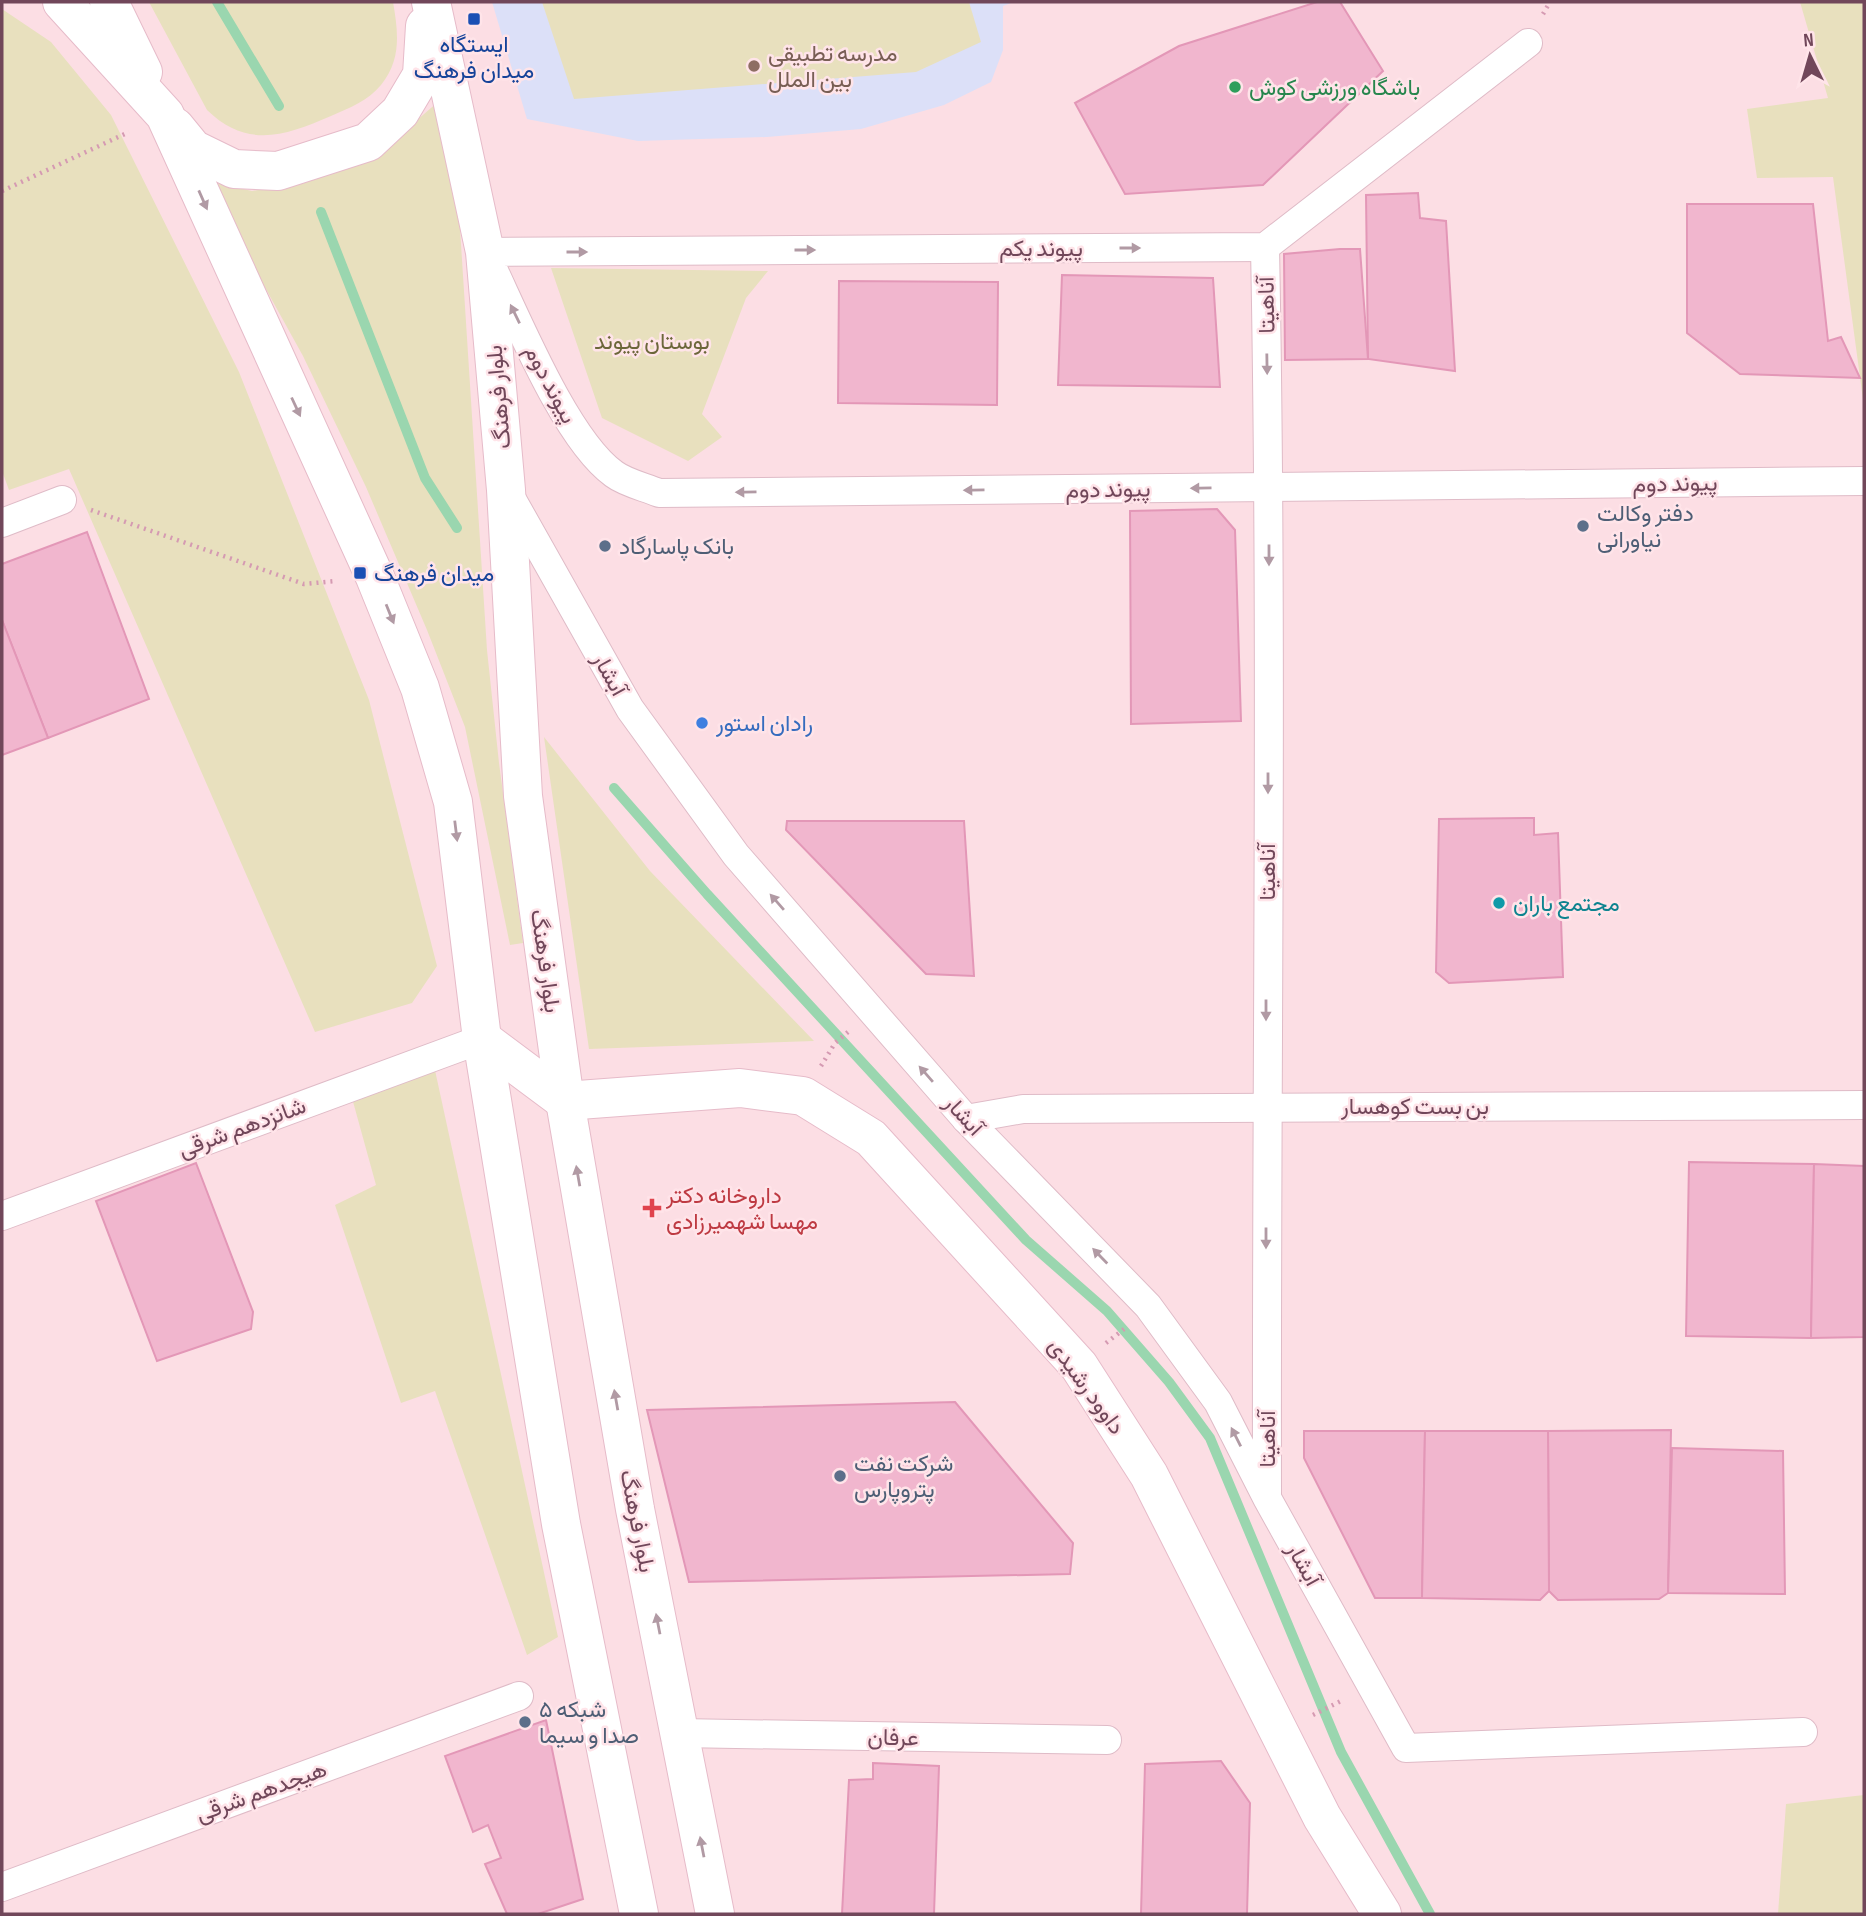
<svg xmlns="http://www.w3.org/2000/svg" width="1866" height="1916" font-family="'Sofia Sans Condensed',Vazirmatn,sans-serif">
<style>
.education{fill:#dce0f8}
.green{fill:#e8e0be}
.lines{fill:none;stroke-linecap:round;stroke-linejoin:round}
.stream{stroke:#9ad6af;stroke-width:10}
.building{fill:#f1b6ce;stroke:#e397b7;stroke-width:2}
.street-casing{stroke:#dfbbc7;stroke-width:30}
.secondary-casing{stroke:#e6bbc9;stroke-width:40}
.path{stroke:#d59ab2;stroke-width:4.5;stroke-dasharray:2 5;stroke-linecap:butt}
.street{stroke:#fff;stroke-width:28}
.secondary{stroke:#fff;stroke-width:38}
.oneway{fill:#b19aa4}
.transit-dot{fill:#1a4fb4;stroke:#ffe4e9;stroke-width:2.5}
.education-dot{fill:#8d6e63;stroke:#ffe4e9;stroke-width:2.5}
.leisure-dot{fill:#2e9e5b;stroke:#ffe4e9;stroke-width:2.5}
.service-dot{fill:#5c6f8a;stroke:#ffe4e9;stroke-width:2.5}
.shop-dot{fill:#3f7fe0;stroke:#ffe4e9;stroke-width:2.5}
.culture-dot{fill:#0f9aa8;stroke:#ffe4e9;stroke-width:2.5}
.health-dot{fill:#e0444e;stroke:#ffe4e9;stroke-width:2.5}
.labels{text-anchor:middle;stroke-width:5;stroke-linejoin:round;paint-order:stroke}
.transit-label{font-size:23px;fill:#164399;stroke:#ffe4e9}
.education-label{font-size:23px;fill:#785e54;stroke:#ffe4e9;text-anchor:start}
.leisure-label{font-size:23px;fill:#27864d;stroke:#ffe4e9;text-anchor:start}
.street-label{font-size:23px;fill:#71475a;stroke:#ffe4e9}
.park-label{font-size:23px;fill:#6c673a;stroke:#ffe4e9}
.service-label{font-size:23px;fill:#4e5e75;stroke:#ffe4e9;text-anchor:start}
.shop-label{font-size:23px;fill:#366cbe;stroke:#ffe4e9;text-anchor:start}
.culture-label{font-size:23px;fill:#0d838f;stroke:#ffe4e9;text-anchor:start}
.health-label{font-size:23px;fill:#be3a42;stroke:#ffe4e9;text-anchor:start}
</style>
<rect width="100%" height="100%" fill="#fcdee4"/>
<!-- education -->
<polygon class="education" points="492,2 1014,2 1003,6 1003,50 991,82 944,105 861,129 767,137 638,141 527,119"/>
<!-- green -->
<g class="green">
<path d="M 149,2 L 393,2 C 398,31 402,59 381,85 C 368,101 349,108 331,116 C 285,136 247,149 207,110 Z"/>
<polygon points="542,2 969,2 981,42 916,72 574,99"/>
<polygon points="1800,2 1864,2 1864,407 1833,177 1757,178 1747,109 1828,98"/>
<polygon points="2,9 51,42 111,115 239,372 369,700 437,966 412,1003 315,1032 69,469 9,490 2,471"/>
<polygon points="439,101 459,213 487,650 499,763 523,943 510,945 465,727 427,630 366,487 303,356 194,159 217,183 252,191 292,184 408,128"/>
<polygon points="551,268 768,271 746,298 702,414 722,437 688,461 602,418"/>
<polygon points="544,737 650,871 814,1041 589,1049"/>
<polygon points="433,1061 558,1637 527,1655 435,1391 401,1403 335,1205 376,1185 352,1098"/>
<polygon points="1864,1795 1864,1914 1778,1914 1786,1804"/>
</g>
<g class="lines">
<!-- stream -->
<g class="stream">
<polyline points="217,2 279,106"/>
<polyline points="321,212 425,478 457,528"/>
<polyline points="614,788 707,894 1026,1240 1107,1311 1169,1382 1210,1438 1341,1752 1430,1914"/>
</g>
</g>
<!-- building -->
<g class="building">
<polygon points="1317,2 1340,2 1383,71 1263,185 1125,194 1075,103 1179,46"/>
<polygon points="1418,193 1420,218 1446,221 1455,371 1368,359 1366,195"/>
<polygon points="1687,204 1813,204 1828,341 1841,337 1860,378 1740,374 1687,333"/>
<polygon points="1340,249 1360,249 1368,359 1285,360 1284,254"/>
<polygon points="1062,275 1213,278 1220,387 1058,385"/>
<polygon points="839,281 998,282 997,405 838,403"/>
<polygon points="1217,509 1235,530 1241,721 1131,724 1130,511"/>
<polygon points="87,532 149,699 48,738 2,620 2,564"/>
<polygon points="2,620 48,738 2,755"/>
<polygon points="1534,818 1534,835 1558,833 1563,977 1449,983 1436,972 1439,819"/>
<polygon points="787,821 964,821 974,976 926,974 786,830"/>
<polygon points="1689,1162 1814,1164 1811,1338 1686,1336"/>
<polygon points="196,1163 253,1312 251,1329 157,1361 96,1201"/>
<polygon points="1814,1164 1864,1166 1864,1337 1811,1338"/>
<polygon points="955,1402 1073,1543 1070,1574 689,1582 647,1410"/>
<polygon points="1671,1430 1668,1593 1659,1599 1558,1600 1549,1591 1548,1431"/>
<polygon points="1304,1431 1425,1431 1422,1598 1375,1598 1304,1458"/>
<polygon points="1425,1431 1548,1431 1549,1591 1540,1600 1422,1598"/>
<polygon points="1672,1448 1783,1451 1785,1594 1668,1593"/>
<polygon points="546,1720 583,1899 538,1914 507,1914 485,1864 501,1858 488,1825 473,1832 445,1756"/>
<polygon points="1221,1761 1250,1803 1247,1914 1141,1914 1145,1764"/>
<polygon points="873,1763 939,1766 934,1914 842,1914 849,1780 873,1779"/>
</g>
<g class="lines">
<defs>
<g id="street">
<path d="M 1528,43 L 1265,247 L 485,252 C 514,311 564,438 614,474 C 626,483 645,487 659,493 L 1864,481"/>
<path d="M 1265,247 C 1273,662 1266,1078 1267,1493"/>
<polyline points="510,496 630,709 736,855 966,1119 1148,1306 1218,1402 1267,1498 1406,1748 1803,1732"/>
<polyline points="2,523 62,500"/>
<polyline points="966,1119 1023,1109 1864,1105"/>
<polyline points="2,1216 482,1039"/>
<polyline points="679,1733 1107,1740"/>
<polyline points="2,1887 519,1696"/>
</g>
<g id="secondary">
<polyline points="62,2 165,115 375,577 420,688 453,802 482,1039 561,1524 639,1914"/>
<polyline points="109,2 143,72"/>
<polyline points="431,2 485,252 506,490 523,796 565,1101 635,1509 715,1914"/>
<polyline points="175,127 193,149 234,169 278,171 368,142 400,112 422,75 425,26"/>
<polyline points="482,1039 565,1101 740,1088 803,1096 871,1138 1079,1366 1149,1475 1322,1817 1382,1914"/>
</g>
</defs>
<!-- street casing -->
<use href="#street" class="street-casing"/>
<!-- secondary casing -->
<use href="#secondary" class="secondary-casing"/>
<!-- path -->
<g class="path">
<polyline points="1543,14 1550,2"/>
<polyline points="2,191 129,132"/>
<polyline points="91,510 304,584 336,581"/>
<polyline points="821,1066 835,1043 848,1032"/>
<polyline points="1106,1343 1124,1329"/>
<polyline points="1313,1715 1343,1700"/>
</g>
<!-- street -->
<use href="#street" class="street"/>
<!-- secondary -->
<use href="#secondary" class="secondary"/>
</g>
<!-- one-way arrows -->
<defs><path id="oneway-solid" d="M-6-.8H1V-3.2L6.5 0L1 3.2V.8H-6Z" transform="scale(1.75)"/></defs>
<g class="oneway">
<use href="#oneway-solid" transform="translate(203 200) rotate(66)"/>
<use href="#oneway-solid" transform="translate(1130 248)"/>
<use href="#oneway-solid" transform="translate(805 250)"/>
<use href="#oneway-solid" transform="translate(577 252)"/>
<use href="#oneway-solid" transform="translate(515 314) rotate(-116)"/>
<use href="#oneway-solid" transform="translate(1267 364) rotate(89)"/>
<use href="#oneway-solid" transform="translate(296 407) rotate(65)"/>
<use href="#oneway-solid" transform="translate(1201 488) rotate(179)"/>
<use href="#oneway-solid" transform="translate(974 490) rotate(179)"/>
<use href="#oneway-solid" transform="translate(746 492) rotate(179)"/>
<use href="#oneway-solid" transform="translate(1269 555) rotate(90)"/>
<use href="#oneway-solid" transform="translate(390 614) rotate(68)"/>
<use href="#oneway-solid" transform="translate(1268 783) rotate(90)"/>
<use href="#oneway-solid" transform="translate(456 831) rotate(83)"/>
<use href="#oneway-solid" transform="translate(777 902) rotate(-131)"/>
<use href="#oneway-solid" transform="translate(1266 1010) rotate(90)"/>
<use href="#oneway-solid" transform="translate(926 1074) rotate(-131)"/>
<use href="#oneway-solid" transform="translate(578 1176) rotate(-100)"/>
<use href="#oneway-solid" transform="translate(1266 1238) rotate(90)"/>
<use href="#oneway-solid" transform="translate(1100 1256) rotate(-134)"/>
<use href="#oneway-solid" transform="translate(616 1400) rotate(-100)"/>
<use href="#oneway-solid" transform="translate(1236 1437) rotate(-117)"/>
<use href="#oneway-solid" transform="translate(658 1624) rotate(-101)"/>
<use href="#oneway-solid" transform="translate(702 1847) rotate(-101)"/>
</g>
<!-- markers -->
<g class="transit-dot">
<rect x="467" y="12" width="14" height="14" rx="3.5"/>
<rect x="353" y="566" width="14" height="14" rx="3.5"/>
</g>
<circle class="education-dot" cx="754" cy="66" r="7"/>
<circle class="leisure-dot" cx="1235" cy="87" r="7"/>
<g class="service-dot">
<circle cx="1583" cy="526" r="7"/>
<circle cx="605" cy="546" r="7"/>
<circle cx="840" cy="1476" r="7"/>
<circle cx="525" cy="1722" r="7"/>
</g>
<circle class="shop-dot" cx="702" cy="723" r="7"/>
<circle class="culture-dot" cx="1499" cy="903" r="7"/>
<path class="health-dot" d="M648.5 1197.5h7v7h7v7h-7v7h-7v-7h-7v-7h7z"/>
<g class="labels">
<!-- transit labels -->
<g class="transit-label">
<text x="474" y="52">ایستگاه<tspan x="474" dy="26">میدان فرهنگ</tspan></text>
<text x="374" y="581" text-anchor="start">میدان فرهنگ</text>
</g>
<!-- education labels -->
<g class="education-label">
<text x="768" y="61">مدرسه تطبیقی<tspan x="768" dy="26">بین الملل</tspan></text>
</g>
<!-- leisure labels -->
<g class="leisure-label">
<text x="1249" y="95">باشگاه ورزشی کوش</text>
</g>
<!-- street labels -->
<g class="street-label">
<text x="1041" y="256">پیوند یکم</text>
<text transform="translate(1266 305) rotate(-91)" y="8">آناهیتا</text>
<text transform="translate(551 384) rotate(62)" y="8">پیوند دوم</text>
<text transform="translate(498 397) rotate(-95)" y="8">بلوار فرهنگ</text>
<text transform="translate(1675 483) rotate(-1)" y="8">پیوند دوم</text>
<text transform="translate(1108 489) rotate(-1)" y="8">پیوند دوم</text>
<text transform="translate(610 674) rotate(61)" y="8">آبشار</text>
<text transform="translate(1267 872) rotate(-90)" y="8">آناهیتا</text>
<text transform="translate(546 961) rotate(82)" y="8">بلوار فرهنگ</text>
<text x="1415" y="1114">بن بست کوهسار</text>
<text transform="translate(964 1115) rotate(47)" y="8">آبشار</text>
<text transform="translate(242 1127) rotate(-20)" y="8">شانزدهم شرقی</text>
<text transform="translate(1087 1386) rotate(54)" y="8">داوود رشیدی</text>
<text transform="translate(1267 1439) rotate(-90)" y="8">آناهیتا</text>
<text transform="translate(638 1521) rotate(79)" y="8">بلوار فرهنگ</text>
<text transform="translate(1304 1564) rotate(61)" y="8">آبشار</text>
<text transform="translate(893 1737) rotate(1)" y="8">عرفان</text>
<text transform="translate(261 1791) rotate(-20)" y="8">هیجدهم شرقی</text>
</g>
<!-- park labels -->
<g class="park-label">
<text x="652" y="349">بوستان پیوند</text>
</g>
<!-- service labels -->
<g class="service-label">
<text x="1597" y="521">دفتر وکالت<tspan x="1597" dy="26">نیاورانی</tspan></text>
<text x="619" y="554">بانک پاسارگاد</text>
<text x="854" y="1471">شرکت نفت<tspan x="854" dy="26">پتروپارس</tspan></text>
<text x="539" y="1717">شبکه ۵<tspan x="539" dy="26">صدا و سیما</tspan></text>
</g>
<!-- shop labels -->
<g class="shop-label">
<text x="716" y="731">رادان استور</text>
</g>
<!-- culture labels -->
<g class="culture-label">
<text x="1513" y="911">مجتمع باران</text>
</g>
<!-- health labels -->
<g class="health-label">
<text x="666" y="1203">داروخانه دکتر<tspan x="666" dy="26">مهسا شهمیرزادی</tspan></text>
</g>
</g>
<!-- border -->
<rect width="1866" height="1916" fill="none" stroke="#71475a" stroke-width="7"/>
<!-- north arrow -->
<g transform="translate(1810 56) rotate(355)" stroke="#ffe4e9" stroke-width="5" paint-order="stroke">
<path d="M0-5L12 26L0 18L-12 26Z" fill="#71475a"/>
<text y="-10" font-size="19" font-weight="bold" text-anchor="middle" fill="#71475a">N</text>
</g>
</svg>
